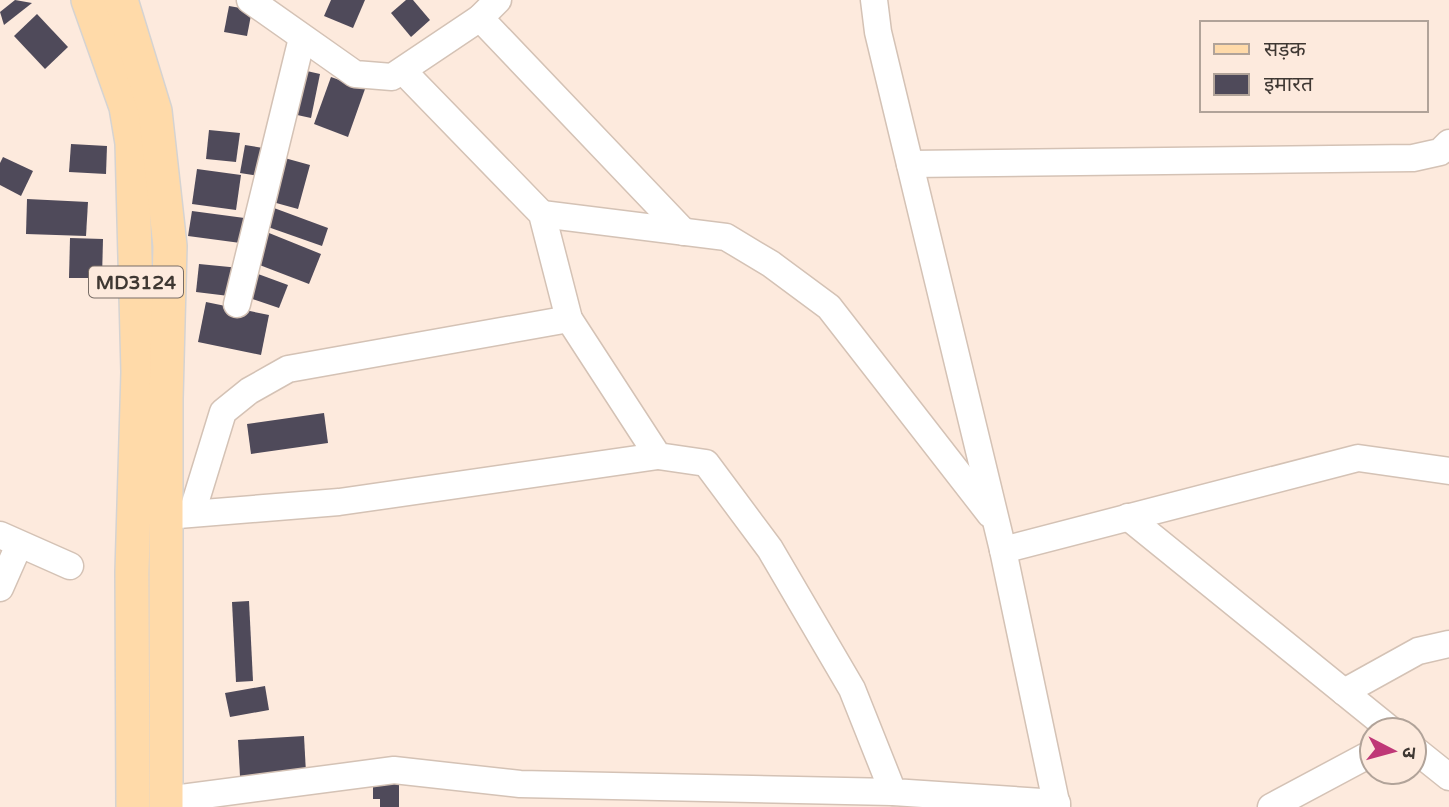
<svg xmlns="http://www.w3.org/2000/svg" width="1449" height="807" font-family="'Varela Round','Noto Sans Devanagari',sans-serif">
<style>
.building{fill:#4f4a5a}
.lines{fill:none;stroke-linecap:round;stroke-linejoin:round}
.minor-casing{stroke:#d4c2b5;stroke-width:29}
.major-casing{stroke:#d5d3d2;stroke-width:36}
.minor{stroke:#fff;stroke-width:26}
.major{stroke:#ffdaa9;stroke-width:33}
.labels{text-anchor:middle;stroke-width:7;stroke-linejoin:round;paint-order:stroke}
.shield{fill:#fdeadd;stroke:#786d66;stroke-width:2}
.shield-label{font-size:19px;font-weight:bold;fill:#3f3833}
</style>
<rect width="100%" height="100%" fill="#fdeadd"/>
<!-- building -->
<g class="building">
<polygon points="15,0 32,3 4,25 0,12"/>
<polygon points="331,0 365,0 353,28 324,16"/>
<polygon points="406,0 413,0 430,20 411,37 391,13"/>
<polygon points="229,6 252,10 247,36 224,32"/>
<polygon points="37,14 68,47 45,69 14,36"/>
<polygon points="298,69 320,74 311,118 288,113"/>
<polygon points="331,77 365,89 348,137 314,124"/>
<polygon points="209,130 240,133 236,162 206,159"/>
<polygon points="71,144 107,146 106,174 69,172"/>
<polygon points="245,145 269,149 265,177 240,173"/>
<polygon points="3,157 33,171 21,196 0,185 0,163"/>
<polygon points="281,157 310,165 298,209 269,201"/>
<polygon points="197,169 241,175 236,210 192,204"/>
<polygon points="27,199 88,202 86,236 26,234"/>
<polygon points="274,208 328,228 322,246 268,227"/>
<polygon points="192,211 252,219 248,244 188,236"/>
<polygon points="269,233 321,254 309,284 257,264"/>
<polygon points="70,238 103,239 102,278 69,278"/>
<polygon points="199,264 240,268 237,297 196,292"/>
<polygon points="250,271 288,285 279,308 241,295"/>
<polygon points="206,302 269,315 261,355 198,342"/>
<polygon points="324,413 328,443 251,454 247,424"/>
<polygon points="249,601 253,681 236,682 232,602"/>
<polygon points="265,686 269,710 230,717 225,693"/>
<polygon points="304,736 306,773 240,776 238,740"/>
<polygon points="373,781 399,781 399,807 380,807 380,799 373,799"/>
</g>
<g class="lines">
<defs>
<g id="minor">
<polyline points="250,0 355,74 392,77 480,18 498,0"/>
<polyline points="874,0 878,32 1003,550 1057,807"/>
<polyline points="480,18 684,232"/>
<polyline points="404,72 542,214 569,319 658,456 706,463 770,549 852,689 893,792 1057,803"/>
<polyline points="910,164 1413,158 1440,152 1449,143"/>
<polyline points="542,214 726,237 771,264 829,307 990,514"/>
<polyline points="237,304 302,38"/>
<polyline points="192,513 223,412 249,391 288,369 569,319"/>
<polyline points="166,516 339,502 658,456"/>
<polyline points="1128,517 1391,730"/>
<polyline points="0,535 70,566"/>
<polyline points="1003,550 1358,458 1449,471"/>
<polyline points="0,588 19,545"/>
<polyline points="1344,692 1418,651 1449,644"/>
<polyline points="1414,749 1449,777"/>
<polyline points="166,800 394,770 520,784 893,792"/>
<polyline points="1271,807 1372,753"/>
</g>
<g id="major">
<polyline points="88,0 126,107 132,143 138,372 132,572 133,807"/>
<polyline points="121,0 155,111 170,246 166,399 166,807"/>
</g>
</defs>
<!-- minor casing -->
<use href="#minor" class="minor-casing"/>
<!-- major casing -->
<use href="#major" class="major-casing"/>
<!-- minor -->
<use href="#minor" class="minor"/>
<!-- major -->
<use href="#major" class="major"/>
</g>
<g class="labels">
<!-- shield labels -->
<rect class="shield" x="89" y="266.5" width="94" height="31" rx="5"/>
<g class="shield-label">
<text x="136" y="289">MD3124</text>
</g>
</g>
<!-- legend -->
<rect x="1200" y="21" width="228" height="91" fill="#fdeadd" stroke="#b1a399" stroke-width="2"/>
<rect x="1214" y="44" width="35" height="10" fill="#ffdaa9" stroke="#b1a399" stroke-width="2"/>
<text x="1264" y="56" font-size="21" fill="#3f3833">सड़क</text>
<rect x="1214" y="74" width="35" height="21" fill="#4f4a5a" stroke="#b1a399" stroke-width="2"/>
<text x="1264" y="91" font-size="21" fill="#3f3833">इमारत</text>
<!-- north arrow -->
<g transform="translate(1393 751) rotate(96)"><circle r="33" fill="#fdeadd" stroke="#b1a399" stroke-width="2"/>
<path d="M0-5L12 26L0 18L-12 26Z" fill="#bf3877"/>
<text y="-10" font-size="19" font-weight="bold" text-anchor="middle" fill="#3f3833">उ</text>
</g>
</svg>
